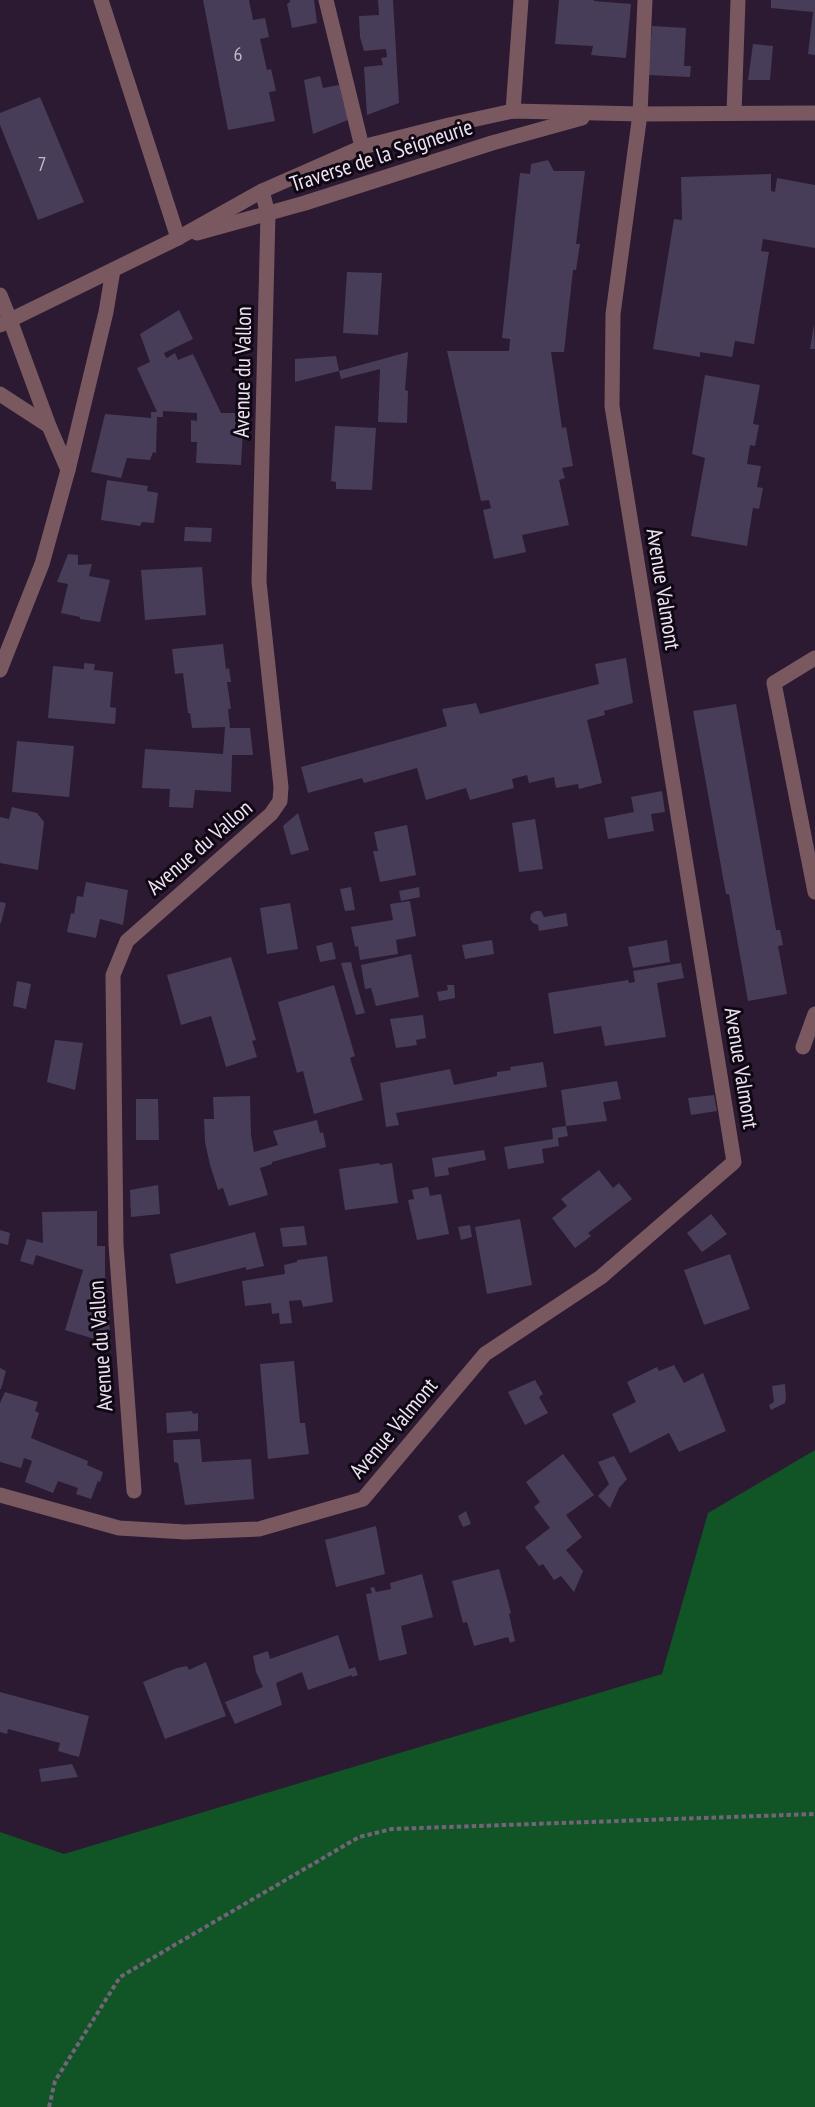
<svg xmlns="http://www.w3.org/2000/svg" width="815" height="2107" font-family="'PT Sans Narrow',sans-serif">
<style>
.forest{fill:#115425}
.building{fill:#473d59}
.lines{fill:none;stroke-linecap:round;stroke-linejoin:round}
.path{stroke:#726479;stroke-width:4;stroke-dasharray:4.5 3;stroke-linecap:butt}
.lane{stroke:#7a5860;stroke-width:15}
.street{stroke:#7a5860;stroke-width:15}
.labels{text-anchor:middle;stroke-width:6;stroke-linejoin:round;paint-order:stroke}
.number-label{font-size:20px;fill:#c4bacc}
.street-label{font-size:22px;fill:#ede3f3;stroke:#0f0813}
</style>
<rect width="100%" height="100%" fill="#2b1a32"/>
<!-- forest -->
<polygon class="forest" points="815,1450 815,2107 0,2107 0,1832 64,1854 662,1674 708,1513"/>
<!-- building -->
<g class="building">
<polygon points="203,0 249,0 253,20 265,18 269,37 260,39 267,70 271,69 276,91 269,92 275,121 228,130"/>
<polygon points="290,0 314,0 317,23 292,28 287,4 290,2"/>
<polygon points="378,0 393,0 399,103 367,115 364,67 383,65 381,58 387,57 386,49 364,51 360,37 359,16 379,15"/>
<polygon points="559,0 594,0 594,1 631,4 626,58 591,55 593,46 555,44"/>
<polygon points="771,0 815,0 815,55 808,54 813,12 771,8"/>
<polygon points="652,26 686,28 684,66 691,66 690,77 648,75"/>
<polygon points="753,44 773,46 770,80 748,80"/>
<polygon points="320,76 323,88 339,85 348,120 313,134 304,80"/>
<polygon points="40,97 84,202 38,220 0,125 0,113"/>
<polygon points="548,160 554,171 585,171 576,244 580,244 576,270 573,270 564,352 551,352 562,428 566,427 573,466 562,468 565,478 559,480 569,525 522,535 526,552 494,559 483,510 491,508 489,500 481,501 447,351 509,351 510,339 502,338 520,173 530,174 531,164"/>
<polygon points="771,174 771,191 775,192 777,178 815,185 815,248 763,239 761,251 769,252 754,344 735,341 732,357 700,352 700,357 653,349 674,219 682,220 681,177"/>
<polygon points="347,272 382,273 378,335 343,333"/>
<polygon points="179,310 193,339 164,353 165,356 167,358 175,353 178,360 193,354 221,413 244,413 241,465 196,463 197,442 191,442 191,420 197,421 197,413 163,411 163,417 157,417 156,453 153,452 150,460 127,458 121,478 91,472 105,414 151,418 151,412 157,412 137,368 150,362 140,334"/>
<polygon points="814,324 815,349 810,349"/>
<polygon points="408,352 405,390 408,391 407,423 378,422 380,369 341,379 339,371 295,382 295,359 336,356 339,371"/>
<polygon points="705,375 760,385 753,424 759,425 755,446 750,445 747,464 761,466 757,487 763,488 759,509 753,508 747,546 691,536 705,458 692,454"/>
<polygon points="335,426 376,428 372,490 336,489 336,482 331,481"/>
<polygon points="107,480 148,486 147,491 158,493 154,523 142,522 140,526 101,520"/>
<polygon points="185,527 212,528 211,542 184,541"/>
<polygon points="68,554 78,555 78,565 92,564 89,576 110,580 100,622 80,619 80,617 61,613 68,584 57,582"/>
<polygon points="202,567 206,615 145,620 141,570"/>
<polygon points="223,644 226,669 229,668 231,682 227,682 231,709 228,709 230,728 250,728 253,755 232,755 231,792 195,790 193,808 169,807 170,789 142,788 145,749 223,754 225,727 192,728 190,713 188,713 183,673 175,674 172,649"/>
<polygon points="626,658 633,703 604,711 605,715 587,720 602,783 579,789 578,784 556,788 554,777 529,783 527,775 512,779 514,788 470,800 466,788 426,800 417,768 364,783 362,778 308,793 301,767 447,726 442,709 476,703 480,714 599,684 595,664"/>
<polygon points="84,663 95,664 94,670 113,672 110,707 116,708 115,724 48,718 53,666 84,669"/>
<polygon points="736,704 776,930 780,930 783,945 778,946 787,994 748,1001 729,894 726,894 693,711"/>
<polygon points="17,741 74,746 69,797 12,792"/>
<polygon points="662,791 665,812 651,814 654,831 608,839 604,818 634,812 631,797"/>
<polygon points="12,807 37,813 44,822 38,870 0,863 0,817 9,819"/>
<polygon points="298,813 309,850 291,855 283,826"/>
<polygon points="535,819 543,869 519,872 512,823"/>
<polygon points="407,825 416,875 380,882 373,851 378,851 374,832"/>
<polygon points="86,882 128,890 123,925 100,919 96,938 67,932 71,913 74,914 77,896 83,897"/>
<polygon points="351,887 355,910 345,911 340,889"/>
<polygon points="419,887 420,897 401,901 399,891"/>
<polygon points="410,901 416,936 396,940 398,954 360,960 358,946 355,947 351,927 393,920 390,904"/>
<polygon points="0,902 6,903 1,923 0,923"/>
<polygon points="290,903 298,949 267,954 260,908"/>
<polygon points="536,911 541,911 544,917 566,913 568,926 539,931 538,925 533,923 530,919 531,914"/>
<polygon points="492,940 494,954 465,959 462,945"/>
<polygon points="667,940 670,962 633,968 628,947"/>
<polygon points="332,942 336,959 320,962 316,946"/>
<polygon points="411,954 419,997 376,1006 371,988 365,989 361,965"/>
<polygon points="231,957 256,1040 252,1041 257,1057 226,1067 211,1016 181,1025 167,975"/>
<polygon points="351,962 354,975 365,1013 356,1015 343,970 341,963"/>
<polygon points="681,963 684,978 657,983 666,1037 605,1046 601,1026 554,1034 548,993 628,980 629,983 635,982 633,971"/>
<polygon points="17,981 31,984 26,1009 13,1006"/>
<polygon points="334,985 355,1056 350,1058 363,1100 314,1114 303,1071 297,1073 278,1002"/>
<polygon points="447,985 454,985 455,998 439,1001 437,992 448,990"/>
<polygon points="423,1015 426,1038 416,1040 417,1045 396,1048 390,1019"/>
<polygon points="55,1040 83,1043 75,1090 47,1082"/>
<polygon points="543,1062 547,1087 396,1113 399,1125 386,1127 380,1083 450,1069 454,1085 497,1076 497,1072 511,1070 510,1067"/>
<polygon points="617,1081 621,1099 603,1102 607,1121 566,1126 561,1090"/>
<polygon points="714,1095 717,1111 691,1115 688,1098"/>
<polygon points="250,1096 251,1135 254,1152 278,1145 273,1131 317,1120 320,1133 323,1132 326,1147 272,1162 272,1164 260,1168 268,1195 229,1206 223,1188 218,1190 210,1165 205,1142 204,1119 214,1119 213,1097"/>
<polygon points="136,1099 158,1099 159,1140 136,1140"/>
<polygon points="566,1126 568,1136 558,1138 559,1146 542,1149 544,1163 508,1169 504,1147 553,1139 552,1128"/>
<polygon points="484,1150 486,1160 448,1168 449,1175 435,1177 432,1158"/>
<polygon points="379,1163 380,1165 392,1163 398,1203 345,1210 339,1169"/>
<polygon points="599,1170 613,1188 619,1183 632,1199 588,1233 591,1236 575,1248 552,1218 567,1206 561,1199"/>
<polygon points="158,1185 160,1214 131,1217 130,1190"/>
<polygon points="428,1187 430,1196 441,1194 449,1234 417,1240 408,1200 414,1199 412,1190"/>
<polygon points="97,1211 97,1246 105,1246 105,1275 111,1344 65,1330 83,1270 36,1255 33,1265 20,1261 27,1239 43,1243 42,1212"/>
<polygon points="711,1214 727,1234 702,1252 687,1233"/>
<polygon points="520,1219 532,1285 487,1294 475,1227"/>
<polygon points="470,1225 472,1237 461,1240 458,1227"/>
<polygon points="304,1226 307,1245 283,1247 280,1228"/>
<polygon points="0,1230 10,1233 8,1245 0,1243"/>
<polygon points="255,1232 264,1266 246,1270 246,1267 176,1284 170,1254"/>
<polygon points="730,1254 750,1309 704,1325 684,1270"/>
<polygon points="327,1256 333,1302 303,1307 301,1300 289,1301 292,1323 280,1324 279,1313 272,1314 271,1303 245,1306 242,1281 285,1274 284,1265 297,1262 297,1260"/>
<polygon points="294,1361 300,1423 305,1423 309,1454 268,1459 260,1364"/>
<polygon points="674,1365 684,1383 703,1373 726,1431 679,1452 669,1433 630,1453 612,1414 636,1402 627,1382 657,1367 659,1371"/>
<polygon points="0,1368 6,1371 1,1389 0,1389"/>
<polygon points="535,1380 543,1394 539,1397 548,1413 525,1425 508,1392"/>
<polygon points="785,1384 786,1398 785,1403 771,1410 769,1405 774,1402 772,1386"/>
<polygon points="5,1392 38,1402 35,1411 39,1413 31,1438 88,1461 87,1465 103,1472 100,1482 98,1481 91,1499 76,1494 78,1488 58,1481 53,1493 25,1482 32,1461 24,1458 21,1468 0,1462 0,1403"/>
<polygon points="192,1411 193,1414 198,1413 198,1431 167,1433 166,1413"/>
<polygon points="200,1439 202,1462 251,1459 254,1499 185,1505 178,1463 174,1462 173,1440"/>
<polygon points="563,1454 594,1495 566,1515 582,1537 566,1550 583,1571 574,1592 561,1576 554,1580 543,1564 539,1566 525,1547 550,1528 534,1507 540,1502 526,1482"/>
<polygon points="614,1456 627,1479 619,1488 610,1508 598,1496 609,1484 598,1462"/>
<polygon points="466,1511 471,1524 463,1527 458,1516"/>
<polygon points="376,1526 385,1574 336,1587 325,1540"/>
<polygon points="499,1569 511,1613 509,1614 515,1641 510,1643 508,1637 474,1646 467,1622 463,1623 452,1581"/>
<polygon points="422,1574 433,1617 401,1626 407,1654 379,1661 366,1594 372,1593 370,1588 374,1587 376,1592 391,1589 390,1583"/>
<polygon points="338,1635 349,1669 355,1667 358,1675 352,1677 352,1675 308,1690 302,1672 276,1683 282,1705 235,1724 225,1702 263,1687 256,1672 253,1656 268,1651 270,1659"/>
<polygon points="206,1662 226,1716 165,1739 143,1682 177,1668 187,1666 189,1670"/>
<polygon points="0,1692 89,1716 79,1757 58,1751 60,1743 8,1729 7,1734 0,1732"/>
<polygon points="72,1764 78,1777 41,1782 39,1769"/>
</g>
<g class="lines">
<!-- path -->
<polyline class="path" points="49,2107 55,2081 120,1977 359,1837 392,1829 815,1814"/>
<!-- lane -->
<g class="lane">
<polyline points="101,0 178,238"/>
<polyline points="326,0 362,147"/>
<polyline points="513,111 521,0"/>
<polyline points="734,113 738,0"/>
<polyline points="640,114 645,0"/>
<polyline points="0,295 10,320"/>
<polyline points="815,658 774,683 815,892"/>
<polyline points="803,1047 815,1014"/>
</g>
<!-- street -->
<g class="street">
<polyline points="197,233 305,203 492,143 582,118"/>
<polyline points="10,320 49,426"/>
<polyline points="0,325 178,238 262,191 362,147 449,125 513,111 640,114 815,113"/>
<polyline points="0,394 49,426 68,470"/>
<polyline points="0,670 42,564 68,470 106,312 113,270"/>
<polyline points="134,1491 116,1244 113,975 127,941 271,814 280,801 281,787 259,582 268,214 262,191"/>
<polyline points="0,1495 119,1528 185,1532 259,1529 363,1499 485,1354 601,1277 734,1162 612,406 613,314 640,114"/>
</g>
</g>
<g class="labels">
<!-- number labels -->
<g class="number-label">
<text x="238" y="61">6</text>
<text x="42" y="171">7</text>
</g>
<!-- street labels -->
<g class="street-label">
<text transform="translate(381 155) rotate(-18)" y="8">Traverse de la Seigneurie</text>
<text transform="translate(242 372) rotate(-89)" y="8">Avenue du Vallon</text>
<text transform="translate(664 589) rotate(81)" y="8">Avenue Valmont</text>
<text transform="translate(199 847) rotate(-41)" y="8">Avenue du Vallon</text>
<text transform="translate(742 1068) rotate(81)" y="8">Avenue Valmont</text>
<text transform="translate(100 1346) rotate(-94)" y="8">Avenue du Vallon</text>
<text transform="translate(393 1428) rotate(-50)" y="8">Avenue Valmont</text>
</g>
</g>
</svg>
